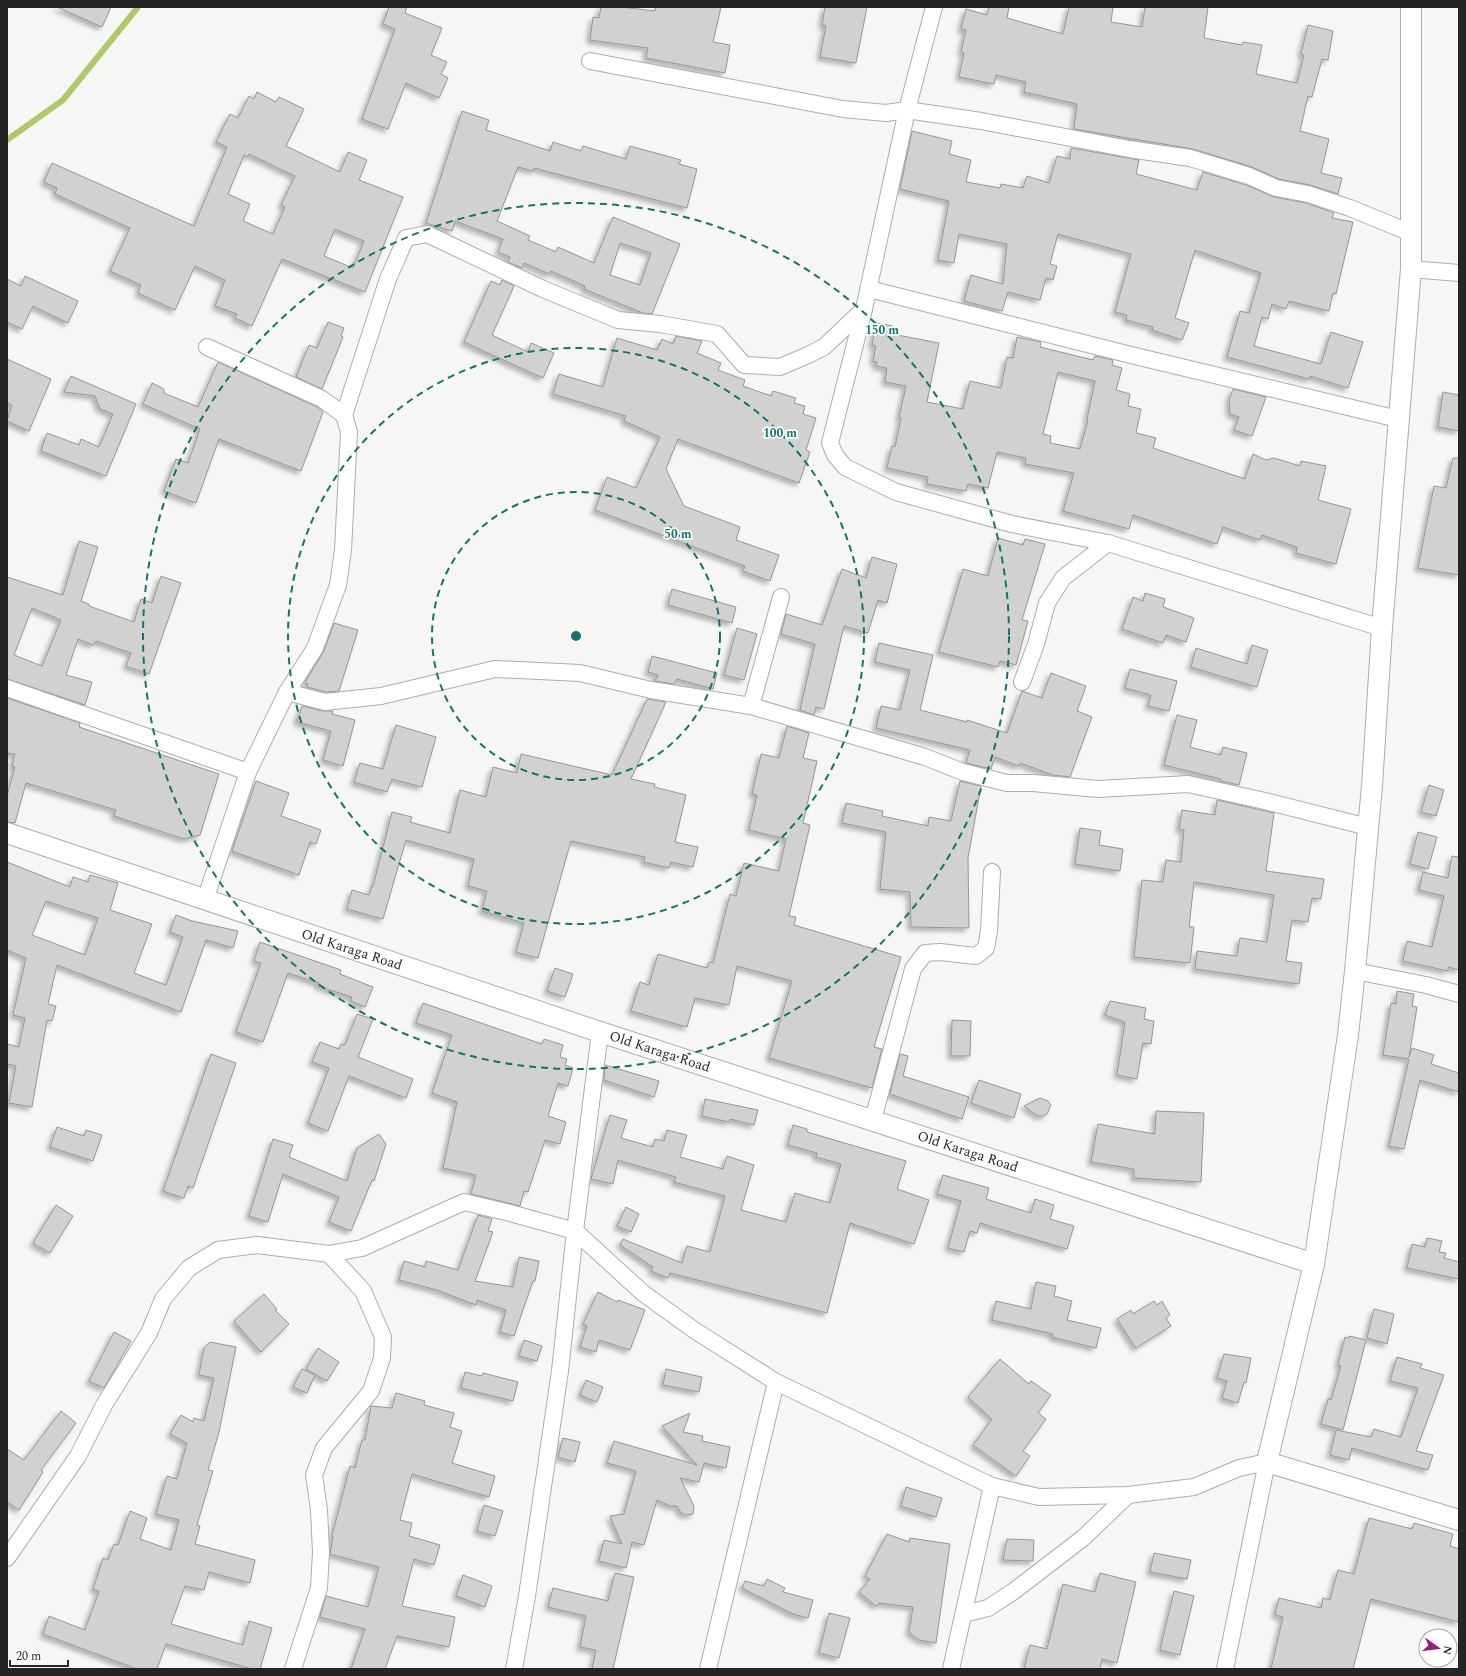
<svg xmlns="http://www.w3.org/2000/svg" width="1466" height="1676" font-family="Spectral,serif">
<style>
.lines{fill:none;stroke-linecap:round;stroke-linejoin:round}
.stream{stroke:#afc96a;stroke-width:6}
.building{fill:#d1d2cf;stroke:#969794;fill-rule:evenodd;filter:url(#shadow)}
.minor-casing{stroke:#adaeab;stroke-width:18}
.tertiary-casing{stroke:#adaeab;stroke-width:22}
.minor{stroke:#fff;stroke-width:16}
.tertiary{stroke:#fff;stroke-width:20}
.ring{fill:none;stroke:#0f766e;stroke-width:2;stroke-dasharray:7 5}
.labels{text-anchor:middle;stroke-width:3.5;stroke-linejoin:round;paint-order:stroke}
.street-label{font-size:14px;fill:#252624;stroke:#fff}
.centre{fill:#0f766e;stroke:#fff;stroke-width:2}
.ring-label{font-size:12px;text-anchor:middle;font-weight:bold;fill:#0f766e;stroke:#fff;stroke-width:3.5;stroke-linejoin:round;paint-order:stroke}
</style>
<defs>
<filter id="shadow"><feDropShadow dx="-3.5" dy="3.5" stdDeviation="2" flood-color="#0004"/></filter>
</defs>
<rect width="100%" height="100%" fill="#f6f7f4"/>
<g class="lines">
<!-- stream -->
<polyline class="stream" points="7,140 63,100 138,7"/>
</g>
<!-- building -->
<g class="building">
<polygon points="57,7 111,7 102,27"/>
<polygon points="389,7 407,7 405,13 442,28 431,55 447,62 441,74 448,78 439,98 406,83 388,129 362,119 395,29 383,24"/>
<polygon points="601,7 621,7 655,11 656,7 721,7 713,42 730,45 725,73 646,58 648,48 590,40 593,17 599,18"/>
<polygon points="825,7 867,7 856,63 820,57 826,26 822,25"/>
<polygon points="989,7 1009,7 1007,18 1063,34 1069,7 1113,7 1111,22 1142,27 1145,7 1208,7 1204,38 1242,45 1243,42 1262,45 1256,74 1297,83 1304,55 1301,54 1308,25 1333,31 1328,60 1322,59 1312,97 1308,96 1300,131 1329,139 1321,173 1342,178 1338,194 1310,185 1279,179 1252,167 1193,149 1074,129 1077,104 1024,92 1026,82 996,75 994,84 959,77 964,53 961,52 966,30 961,29 966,9 987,15"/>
<path d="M 257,92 L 276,102 L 279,97 L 304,109 L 286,146 L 340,172 L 348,152 L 367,160 L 359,180 L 403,197 L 365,292 L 282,259 L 252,326 L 235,318 L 237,314 L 215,306 L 225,280 L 195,266 L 175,310 L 138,293 L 141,285 L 110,271 L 130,228 L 55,194 L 57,188 L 44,182 L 52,163 L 194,226 L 227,147 L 216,142 L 230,114 L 238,118 L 249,96 L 254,99 ZM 249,154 L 295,176 L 281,205 L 285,207 L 273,234 L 243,221 L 250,204 L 228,194 L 244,155 L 247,157 ZM 335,229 L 364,241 L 353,268 L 324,256 Z"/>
<path d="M 462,111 L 489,120 L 486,130 L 550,151 L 553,142 L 581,151 L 583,146 L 626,159 L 630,146 L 681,160 L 679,164 L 697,169 L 687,208 L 534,168 L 533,171 L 518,167 L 497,221 L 530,236 L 528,240 L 556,252 L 558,247 L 594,263 L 613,217 L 680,244 L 652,314 L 643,313 L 584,289 L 585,286 L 551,271 L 549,274 L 524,263 L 522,268 L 508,262 L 510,257 L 498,252 L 503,239 L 455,221 L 452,231 L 426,223 ZM 620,243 L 651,253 L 640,285 L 610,275 Z"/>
<polygon points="912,131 952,141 949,154 971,160 966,182 1000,188 1001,184 1023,188 1027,176 1049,183 1057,156 1070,159 1071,148 1139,160 1136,174 1197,190 1203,172 1246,185 1274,197 1306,203 1334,213 1332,218 1353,222 1336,294 1333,293 1329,311 1289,301 1286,309 1272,304 1268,319 1262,317 1254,346 1321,364 1331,332 1363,342 1348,388 1310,376 1309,379 1227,357 1240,311 1249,313 1261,273 1195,250 1175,318 1189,323 1182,340 1152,330 1153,327 1126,320 1127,315 1115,312 1131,254 1058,234 1050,264 1057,266 1053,280 1046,278 1040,300 1008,292 1002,311 964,301 971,275 1003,284 1007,244 959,234 954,263 938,260 949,201 900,189"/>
<polygon points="25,276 78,301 68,323 33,306 22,329 7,322 7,279 21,286"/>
<polygon points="502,280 514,286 492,335 528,352 531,343 554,353 543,378 464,342 491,281 500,285"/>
<polygon points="328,322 344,328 341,336 343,337 322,389 296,377 309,345 317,348"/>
<path d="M 876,323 L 893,326 L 892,334 L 939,343 L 927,402 L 963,409 L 970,381 L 1001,388 L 1007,357 L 1013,358 L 1017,337 L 1041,342 L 1040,347 L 1093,360 L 1095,356 L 1113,360 L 1112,365 L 1122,368 L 1116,390 L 1130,394 L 1128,406 L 1141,409 L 1136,433 L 1156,438 L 1153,448 L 1245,479 L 1253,454 L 1266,460 L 1274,458 L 1300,466 L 1301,461 L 1326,466 L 1318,500 L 1351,509 L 1336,564 L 1296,553 L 1297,547 L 1262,535 L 1260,540 L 1223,527 L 1217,544 L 1133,515 L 1129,529 L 1063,511 L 1074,473 L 1025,464 L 1026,458 L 997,452 L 988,488 L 968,484 L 966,491 L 927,484 L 928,477 L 887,468 L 892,446 L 895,447 L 901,418 L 899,417 L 906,386 L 885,382 L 887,368 L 876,366 L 877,362 L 873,361 L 876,346 L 872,345 ZM 1058,372 L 1095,381 L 1087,419 L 1088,420 L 1080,449 L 1050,443 L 1051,436 L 1043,434 Z"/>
<polygon points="676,336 702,341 697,353 721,363 718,370 745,380 743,386 771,396 773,391 796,398 794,403 805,406 803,414 816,418 806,450 810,452 799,483 678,439 666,469 684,506 740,527 736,540 779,555 770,581 743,571 745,566 595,510 607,477 636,488 660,437 624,421 626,416 553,394 559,374 603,387 617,338 657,350 662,339 673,344"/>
<polygon points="7,359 51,379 29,431 7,421 12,405 7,403"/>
<polygon points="218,362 317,407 323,412 301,471 219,439 196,503 164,491 176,459 188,463 200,429 143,404 152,383 164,389 164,393 198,407"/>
<polygon points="71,376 136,404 106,476 41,451 47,433 79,445 81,439 99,447 113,414 100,409 95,396 64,392"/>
<polygon points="1233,389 1266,397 1252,436 1234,430 1239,417 1230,414 1229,400"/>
<polygon points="1443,392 1459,395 1459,431 1438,427"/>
<polygon points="1453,458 1459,458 1459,575 1418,568 1434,486 1446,488"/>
<polygon points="998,538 1023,545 1025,539 1045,544 1022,620 1028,621 1016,665 1000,661 998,667 939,652 963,569 988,576"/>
<path d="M 79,541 L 98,547 L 81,601 L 89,604 L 89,606 L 134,622 L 141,599 L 152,603 L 161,576 L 181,583 L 149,674 L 126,666 L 131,653 L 96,641 L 93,645 L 78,639 L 66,675 L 92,682 L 85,705 L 7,679 L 7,577 L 63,595 ZM 32,608 L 61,620 L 42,666 L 14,655 Z"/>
<polygon points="872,557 897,564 887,603 878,600 868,633 844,626 824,709 816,707 814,715 800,710 815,644 781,634 786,614 822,625 842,569 866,578"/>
<polygon points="672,589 736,607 732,623 668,605"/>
<polygon points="1145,593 1165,599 1163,607 1194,618 1186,642 1166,635 1163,643 1122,629 1133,597 1143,601"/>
<polygon points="334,623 358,630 339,691 326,692 307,687 308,684 305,683 307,679 324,651"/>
<polygon points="737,628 757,634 744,680 724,675"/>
<polygon points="879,643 933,655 920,710 967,722 967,720 1007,733 1022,691 1042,698 1051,673 1086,686 1077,711 1092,717 1070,777 1053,775 1020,763 1019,766 995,757 991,769 966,763 970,750 876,728 881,706 900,710 910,670 875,662"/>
<polygon points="1252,645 1268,650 1257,687 1191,667 1196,648 1247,664"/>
<polygon points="652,656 717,673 713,689 677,679 674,684 655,681 658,675 648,672"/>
<polygon points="1130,669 1177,681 1169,711 1148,706 1151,695 1125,688"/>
<polygon points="7,698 80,723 79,727 219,774 200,835 184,839 114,816 116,810 26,783 15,823 7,822 7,796 15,767 12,766 15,754 7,753"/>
<polygon points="647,699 666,702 631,779 655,784 654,787 686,795 675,842 698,847 693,867 671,862 669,868 644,862 645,857 571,841 538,958 516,952 524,923 482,911 487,891 468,886 474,859 406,840 383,919 347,909 352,890 369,895 372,886 373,886 392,812 412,817 410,822 450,833 460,790 486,797 493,767 517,773 521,754 612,775"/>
<polygon points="302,706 323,711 333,711 332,714 355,720 343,766 323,760 331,731 297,722"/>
<polygon points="1177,715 1197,720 1190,747 1221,755 1223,747 1247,753 1239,785 1221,781 1221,779 1164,765"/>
<polygon points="396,725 436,737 422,787 392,779 387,792 354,782 360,763 383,769"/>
<polygon points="787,726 809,733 803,758 817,761 803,823 810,825 789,916 796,917 794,925 901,957 874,1047 882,1049 872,1088 769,1058 792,981 737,966 729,1005 695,998 687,1027 631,1011 640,982 649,985 658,954 707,968 709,962 713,963 730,894 736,896 744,863 779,871 786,839 749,830 757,795 752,794 761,754 779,758"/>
<polygon points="256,781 289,793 281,816 321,830 316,844 310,842 299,875 232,851"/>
<polygon points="960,781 981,786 968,858 969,928 911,927 910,892 880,889 886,832 842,823 846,803 883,811 882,816 928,826 929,817 951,821"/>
<polygon points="1429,785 1444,790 1436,816 1421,812"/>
<polygon points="1217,800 1274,813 1266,871 1324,879 1321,899 1312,898 1308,922 1292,920 1286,961 1302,963 1299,984 1195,969 1197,951 1237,956 1240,938 1267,942 1274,895 1194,882 1189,927 1194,927 1190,963 1134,957 1142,880 1163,882 1166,860 1181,862 1184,830 1179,829 1182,810 1215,815"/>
<polygon points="1080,828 1101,831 1099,845 1123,849 1120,871 1075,864"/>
<polygon points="1418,832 1437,837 1428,869 1410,864"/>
<polygon points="1452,856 1459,857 1459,970 1448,967 1448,971 1403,961 1407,941 1432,947 1444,896 1419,890 1423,872 1448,878"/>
<path d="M 7,862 L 70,887 L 73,877 L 88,882 L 90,875 L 118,883 L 110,910 L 152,924 L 134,973 L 166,985 L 183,937 L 170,932 L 176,915 L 192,921 L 238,931 L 233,948 L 206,940 L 181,1012 L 57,965 L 48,1004 L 56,1006 L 52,1021 L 47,1020 L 32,1107 L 9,1103 L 16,1066 L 7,1064 L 7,1044 L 19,1047 L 25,1018 L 13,1015 L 26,958 L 7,950 ZM 46,901 L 98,918 L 85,955 L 32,935 Z"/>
<polygon points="260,942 341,970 340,974 373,987 365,1007 351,1001 352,997 318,986 319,983 288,973 263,1042 236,1032 261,963 254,961"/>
<polygon points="555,968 573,974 565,997 547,991"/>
<polygon points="1397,991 1414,994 1412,1006 1417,1007 1409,1057 1412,1048 1434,1055 1431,1064 1459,1073 1459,1092 1420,1080 1404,1149 1389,1146 1409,1059 1383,1055 1391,1003 1396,1004"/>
<polygon points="1110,1001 1146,1008 1144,1019 1154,1021 1151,1044 1143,1043 1137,1079 1117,1075 1125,1022 1105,1015"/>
<polygon points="423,1003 542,1044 544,1039 563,1045 560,1057 567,1059 565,1065 573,1068 568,1086 558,1083 548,1116 566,1122 560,1144 545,1140 528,1192 524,1191 520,1206 471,1194 476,1175 443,1168 457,1102 432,1093 452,1035 416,1023"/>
<polygon points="357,1014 373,1019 358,1057 413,1079 406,1098 349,1076 328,1131 308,1123 329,1068 312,1062 320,1042 339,1049 341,1044 345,1045"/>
<polygon points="952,1020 971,1021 970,1056 951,1056"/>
<polygon points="211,1054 236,1063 193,1188 188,1186 184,1198 163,1191"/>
<polygon points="900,1054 908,1056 903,1076 969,1097 962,1119 890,1094"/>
<polygon points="605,1065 659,1081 654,1097 604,1080"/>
<polygon points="979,1080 1021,1094 1014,1118 971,1103"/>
<polygon points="1040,1098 1048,1101 1051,1105 1047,1114 1043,1116 1038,1116 1024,1106"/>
<polygon points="705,1099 758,1110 754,1125 730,1119 729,1122 702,1116"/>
<polygon points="1156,1111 1204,1113 1201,1182 1134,1178 1134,1169 1091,1162 1098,1124 1155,1134"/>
<polygon points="610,1115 627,1120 621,1138 653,1147 655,1139 664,1141 667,1130 687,1135 680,1157 723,1169 727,1156 754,1165 741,1210 786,1222 795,1193 830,1203 841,1164 816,1157 817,1153 788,1145 793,1125 807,1129 807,1132 906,1161 897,1189 929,1200 914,1244 850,1223 827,1313 670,1273 668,1278 651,1271 653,1267 620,1245 623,1239 682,1263 687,1246 710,1252 725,1196 674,1182 676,1177 618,1160 613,1184 591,1179"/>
<polygon points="57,1127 84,1136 86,1130 102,1135 93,1161 50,1147"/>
<polygon points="379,1134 386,1144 374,1181 372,1180 351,1231 329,1222 339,1197 283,1174 268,1222 249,1216 273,1139 293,1145 289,1157 347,1181 357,1148"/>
<polygon points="943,1175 989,1188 986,1199 1031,1213 1035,1199 1054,1205 1050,1219 1074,1226 1067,1249 980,1223 977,1233 970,1231 964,1252 948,1248 961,1201 937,1194"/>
<polygon points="56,1205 73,1216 50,1253 33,1243"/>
<polygon points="626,1207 639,1214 631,1232 617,1226"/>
<polygon points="478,1215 492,1219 488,1231 493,1232 475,1281 513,1287 519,1257 539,1261 535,1281 533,1281 514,1336 500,1332 506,1310 477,1300 476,1305 437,1290 399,1280 404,1261 425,1267 426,1261 458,1270"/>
<polygon points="1427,1238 1442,1241 1439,1252 1446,1253 1444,1258 1459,1262 1459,1279 1407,1268 1412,1244 1425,1247"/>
<polygon points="1036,1282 1056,1286 1054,1296 1072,1301 1067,1320 1101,1328 1096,1348 1052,1337 1053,1334 992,1320 996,1301 1031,1309"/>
<polygon points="598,1292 617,1302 618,1300 645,1310 630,1350 599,1340 596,1352 580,1347 587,1326 583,1324"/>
<polygon points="264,1294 277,1309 275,1310 289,1324 261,1352 234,1321"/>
<polygon points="1154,1301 1157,1305 1162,1301 1170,1315 1166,1318 1171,1326 1136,1348 1117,1319 1131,1310 1133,1314"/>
<polygon points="1374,1309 1394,1314 1387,1344 1367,1338"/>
<polygon points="114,1332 131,1341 104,1388 89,1381"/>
<polygon points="1349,1336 1366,1340 1343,1430 1321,1424 1328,1399 1331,1400 1341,1366 1338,1365 1345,1337 1349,1338"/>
<polygon points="524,1340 542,1346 537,1361 519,1356"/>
<polygon points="210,1342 236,1347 219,1432 208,1470 213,1471 197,1525 200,1526 195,1544 255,1560 250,1583 209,1572 204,1590 185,1586 171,1624 243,1645 249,1621 272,1628 260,1669 252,1669 166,1644 157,1669 137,1669 43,1634 49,1616 85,1630 99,1591 93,1589 103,1558 108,1560 114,1544 118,1545 130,1511 147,1518 140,1539 171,1550 179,1520 156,1514 167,1476 177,1479 187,1443 170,1434 181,1415 193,1422 194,1418 204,1421 214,1378 199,1375 204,1348"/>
<polygon points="318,1348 339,1362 327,1381 306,1369"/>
<polygon points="1224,1354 1251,1358 1246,1383 1244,1382 1238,1403 1222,1398 1227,1381 1217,1378"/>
<polygon points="1397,1357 1422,1364 1420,1368 1444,1375 1416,1451 1433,1455 1428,1470 1352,1448 1349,1460 1330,1455 1336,1430 1371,1437 1374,1429 1401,1437 1418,1388 1390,1381"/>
<polygon points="1000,1359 1029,1384 1031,1381 1051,1395 1038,1413 1046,1419 1023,1451 1030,1456 1016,1476 973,1445 992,1419 968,1397"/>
<polygon points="302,1369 315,1375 307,1393 293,1387"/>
<polygon points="666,1369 702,1377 699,1392 663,1385"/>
<polygon points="465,1372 482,1376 483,1373 518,1382 513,1401 461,1388"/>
<polygon points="586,1380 603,1387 597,1402 580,1395"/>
<polygon points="396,1393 425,1401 424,1405 454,1413 450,1427 462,1431 452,1463 495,1476 489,1497 412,1474 400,1520 412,1523 409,1536 440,1545 434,1565 414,1559 402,1606 455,1617 449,1647 397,1636 385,1669 351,1669 365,1629 320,1617 326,1596 368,1607 379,1567 330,1554 333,1537 332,1536 350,1466 355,1468 362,1440 365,1440 371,1406 392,1408"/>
<polygon points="61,1411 76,1423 41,1470 43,1472 19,1510 7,1502 7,1449 24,1460"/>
<polygon points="690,1413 683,1432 703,1436 702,1441 730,1447 726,1468 704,1463 699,1482 680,1478 694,1506 693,1514 685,1515 681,1513 677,1506 670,1506 657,1500 644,1545 632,1542 626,1568 599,1561 604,1540 622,1544 610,1516 624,1514 636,1471 607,1463 614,1441 697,1465 662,1426"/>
<polygon points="563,1438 580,1442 575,1462 558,1457"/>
<polygon points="906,1487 942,1498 936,1517 901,1506"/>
<polygon points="484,1505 503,1511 495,1536 477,1531"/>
<polygon points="1369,1518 1412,1529 1414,1523 1453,1534 1450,1546 1459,1549 1459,1622 1371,1599 1353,1669 1271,1669 1283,1617 1275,1615 1279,1598 1321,1608 1323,1598 1330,1600 1338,1570 1354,1574"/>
<polygon points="887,1534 909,1542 910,1538 950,1544 936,1643 919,1640 909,1632 913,1607 879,1603 876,1606 859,1592 870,1579 865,1576"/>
<polygon points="1007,1539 1034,1540 1033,1561 1003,1560"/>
<polygon points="1154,1553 1191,1560 1187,1579 1150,1572"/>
<polygon points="615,1573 634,1577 613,1669 592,1669 596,1650 580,1647 586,1616 548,1607 553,1588 608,1601"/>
<polygon points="1100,1573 1136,1582 1117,1663 1102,1659 1100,1669 1024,1669 1030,1645 1047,1649 1063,1584 1095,1592"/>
<polygon points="463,1575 492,1586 485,1607 456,1596"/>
<polygon points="767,1579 785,1588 783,1592 813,1600 808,1618 793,1614 742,1588 745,1581 764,1586"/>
<polygon points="1174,1591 1194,1596 1180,1655 1160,1650"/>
<polygon points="829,1613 850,1618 839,1658 819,1653"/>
</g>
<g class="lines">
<defs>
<g id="minor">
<polyline points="590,61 843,109 886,113 907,110 981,121 1129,149 1190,158 1249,176 1276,188 1308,194 1350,208 1411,233"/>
<polyline points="1411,269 1459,273"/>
<polyline points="869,289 1135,356 1398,419"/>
<polyline points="864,309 830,443 835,455 845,467 896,492 1012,524 1108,543 1382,628"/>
<polyline points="344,415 388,279 406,238 427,234 543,289 618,320 660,324 717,334 744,365 780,367 808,355 824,347 864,309 907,110 934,7"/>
<polyline points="1022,682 1036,644 1047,603 1063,578 1108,543"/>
<polyline points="7,688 248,772"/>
<polyline points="287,692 325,702 381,696 495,669 580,673 651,690 751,706 925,757 963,772 1007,783 1033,783 1098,789 1188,784 1265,801 1368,827"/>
<polyline points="751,706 781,597"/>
<polyline points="205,900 248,772 287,692 315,648 338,585 343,550 349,432 344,415 322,399 207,347"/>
<polyline points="1355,971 1426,985 1459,994"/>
<polyline points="873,1120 913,969 925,953 940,952 976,956 986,948 989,931 992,872"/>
<polyline points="992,1486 1039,1497 1128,1495 1194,1487 1239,1468 1267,1462 1225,1669"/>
<polyline points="7,1558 78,1456 104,1405 149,1333 163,1299 189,1268 218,1250 257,1245 329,1254 362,1248 464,1202 510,1213 575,1231 643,1293 694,1330 776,1382 992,1486 951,1669"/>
<polyline points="964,1614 988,1608 1014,1591 1083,1538 1128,1495"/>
<polyline points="293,1669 319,1588 321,1552 319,1510 314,1475 324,1448 371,1391 382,1358 383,1337 363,1291 329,1254"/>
<polyline points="514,1669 527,1596 560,1371 575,1231 600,1032"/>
<polyline points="708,1669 776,1382"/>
</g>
<g id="tertiary">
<polyline points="1411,7 1411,269 1382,628 1372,786 1355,971 1348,1035 1314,1264 1267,1462 1459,1520"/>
<polyline points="7,833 600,1032 1314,1264"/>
</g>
</defs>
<!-- minor casing -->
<use href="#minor" class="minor-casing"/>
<!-- tertiary casing -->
<use href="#tertiary" class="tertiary-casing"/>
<!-- minor -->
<use href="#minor" class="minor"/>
<!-- tertiary -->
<use href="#tertiary" class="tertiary"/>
</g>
<!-- distance rings -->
<g class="ring">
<circle cx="576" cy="636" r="144"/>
<circle cx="576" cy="636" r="288"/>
<circle cx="576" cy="636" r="433"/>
</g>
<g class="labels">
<!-- street labels -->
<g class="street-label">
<text transform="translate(352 949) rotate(18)" y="5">Old Karaga Road</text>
<text transform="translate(660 1051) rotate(18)" y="5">Old Karaga Road</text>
<text transform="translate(968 1151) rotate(18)" y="5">Old Karaga Road</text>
</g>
</g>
<circle cx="576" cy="636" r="6" class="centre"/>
<g class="ring-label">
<text x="882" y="334">150 m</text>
<text x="780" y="437">100 m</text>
<text x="678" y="538">50 m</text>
</g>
<!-- border -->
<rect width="1466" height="1676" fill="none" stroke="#252624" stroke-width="16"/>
<!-- north arrow -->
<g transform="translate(1438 1648) rotate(104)"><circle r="19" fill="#ffffff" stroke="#a8a8a7"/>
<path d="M0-3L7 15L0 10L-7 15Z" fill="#9b1e75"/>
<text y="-6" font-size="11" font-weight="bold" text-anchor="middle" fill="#252624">N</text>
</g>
<!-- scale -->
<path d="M10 1660v6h58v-6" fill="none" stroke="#252624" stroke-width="2"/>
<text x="16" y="1660" font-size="12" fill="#252624" stroke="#ffffff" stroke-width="3" paint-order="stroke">20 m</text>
</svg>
